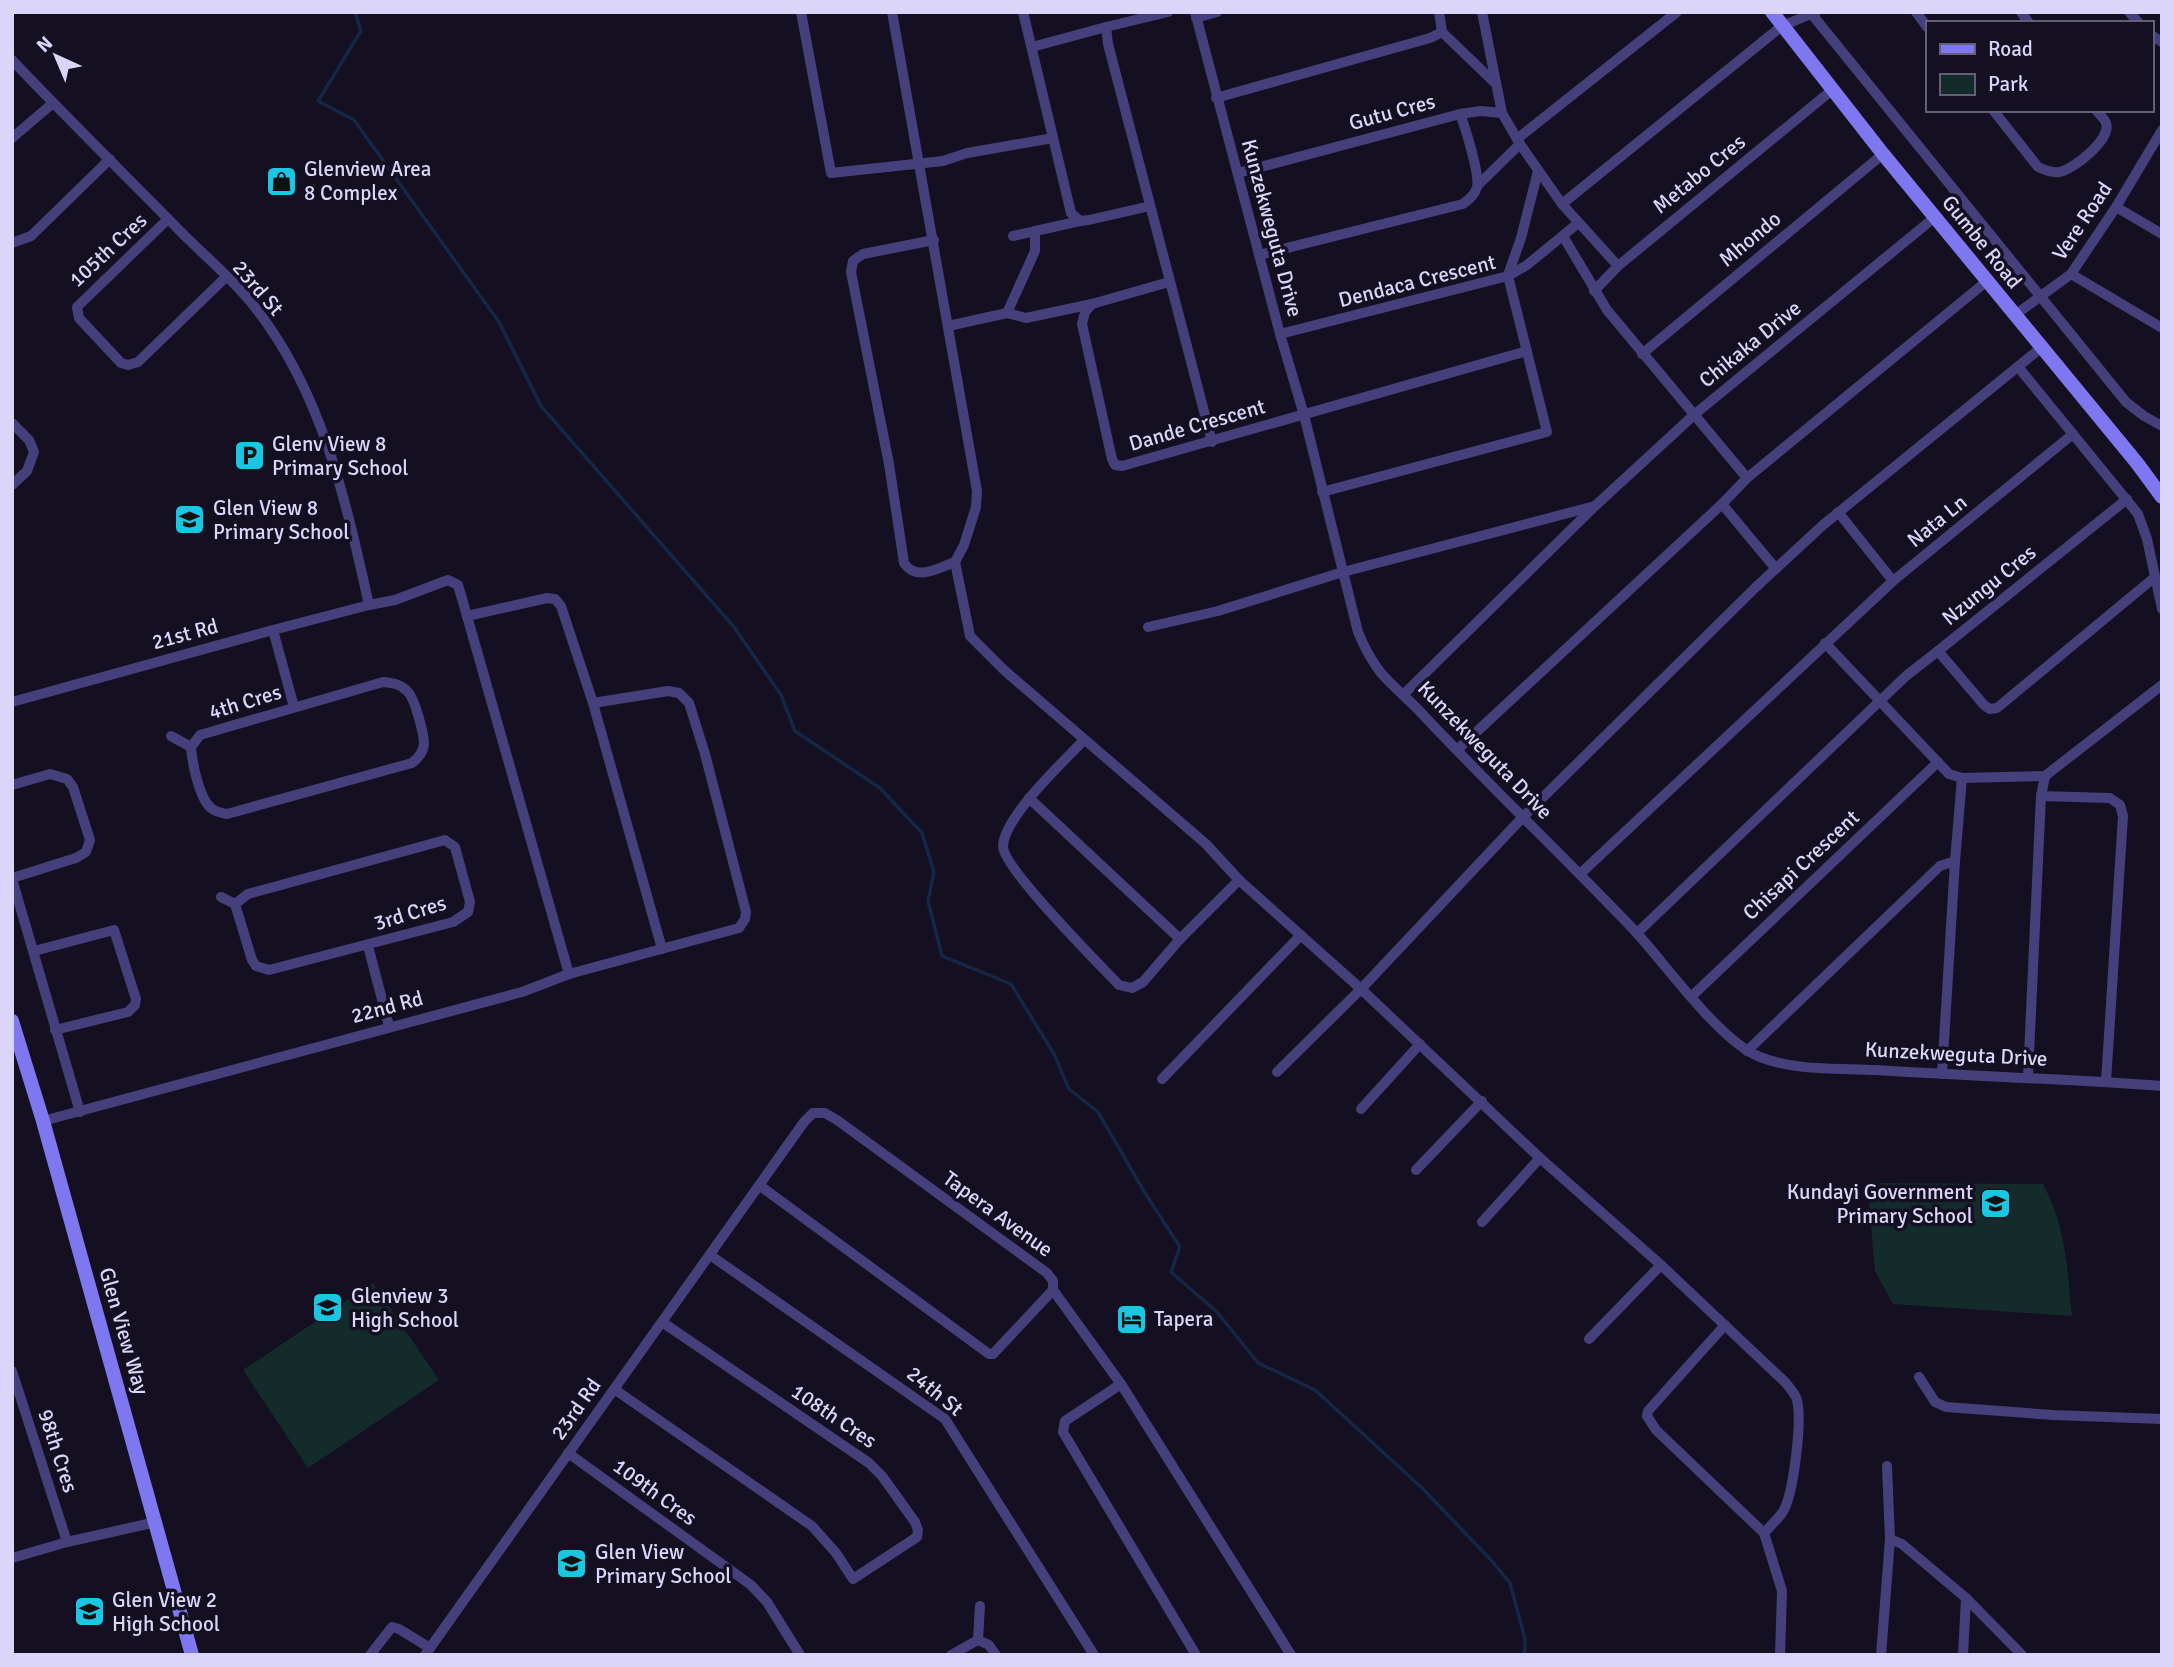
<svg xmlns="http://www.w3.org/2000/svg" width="2174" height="1667" font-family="Signika,sans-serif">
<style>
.green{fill:#142b2b}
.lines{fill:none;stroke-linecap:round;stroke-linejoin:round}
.stream{stroke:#152746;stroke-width:3.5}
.street{stroke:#45407b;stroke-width:10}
.secondary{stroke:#7e77f0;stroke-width:14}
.labels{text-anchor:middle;stroke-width:7;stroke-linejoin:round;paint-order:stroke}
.street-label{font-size:21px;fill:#dbd5fa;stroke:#141021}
.poi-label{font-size:21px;fill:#dbd5fa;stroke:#141021;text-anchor:start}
</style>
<rect width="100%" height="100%" fill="#141021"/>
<!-- green -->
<g class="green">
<path d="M 1867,1183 L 2043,1184 C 2066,1227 2067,1268 2072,1316 L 1893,1304 L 1875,1271 Z"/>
<polygon points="373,1283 439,1380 308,1468 243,1370"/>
</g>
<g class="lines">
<!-- stream -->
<polyline class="stream" points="355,12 361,31 318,101 354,120 499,322 541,406 734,627 781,695 795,731 880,788 922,833 934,872 928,901 942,956 1011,984 1054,1054 1069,1089 1098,1112 1145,1193 1180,1247 1171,1272 1217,1312 1258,1363 1315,1390 1421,1487 1491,1560 1510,1583 1525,1639 1525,1655"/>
<!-- street -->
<g class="street">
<polyline points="801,12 831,173 943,161 967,153 1053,138"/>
<path d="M 892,12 L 977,491 L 976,507 L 964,545 L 955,562 L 970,636 L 1004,670 L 1206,844 L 1239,880 L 1361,989 L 1540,1158 L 1661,1265 L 1785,1382 C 1790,1388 1795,1393 1797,1400 C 1802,1420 1794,1496 1782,1513 C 1777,1520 1770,1526 1764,1533"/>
<polyline points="1023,12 1071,213 1080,221 1089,220 1150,206"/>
<polyline points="1168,12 1106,27 1108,44 1212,442"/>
<path d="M 1195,12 L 1280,334 L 1304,415 L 1358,632 C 1364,647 1371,660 1381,673 C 1395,689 1412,702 1426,718 C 1494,790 1565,858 1634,930 C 1665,963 1720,1042 1760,1057 C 1795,1071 1839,1068 1876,1070 C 1971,1076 2066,1079 2162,1086"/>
<polyline points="1482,12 1502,113 1520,144 1562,204 1618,266"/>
<polyline points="1810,12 2126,402 2144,416 2162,426"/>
<polyline points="1916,12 1927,27"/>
<polyline points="2021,12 2029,23"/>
<polyline points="2129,12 2139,23"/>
<polyline points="1196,18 1217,12"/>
<polyline points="1442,32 1495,83"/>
<polyline points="2151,35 2162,42"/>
<polyline points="1032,47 1106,27"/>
<path d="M 12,60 C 68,119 126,176 183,234 C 207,258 237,283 257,310 C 323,395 346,502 369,605"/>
<polyline points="1216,98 1430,38 1442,32 1439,12"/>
<path d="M 1993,110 L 2038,167 C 2045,170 2051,173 2059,172 C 2073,170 2112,139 2106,123 C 2105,119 2099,114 2096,110"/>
<polyline points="1460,114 1481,111 1502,113"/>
<polyline points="12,138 53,103"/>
<polyline points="1517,139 1677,12"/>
<path d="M 1238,173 L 1460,114 C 1465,127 1480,174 1477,187 C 1475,195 1469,199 1463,204 L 1259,255"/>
<polyline points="1478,185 1520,144"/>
<polyline points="1562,204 1782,26 1816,12"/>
<polyline points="2116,207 2162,234"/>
<polyline points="168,219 77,307 79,318 121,363 128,365 138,362 225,278"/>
<polyline points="1013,236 1080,221"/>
<polyline points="1563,236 1607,310 1747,478"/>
<path d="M 934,240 L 863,254 L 853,261 L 851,272 L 889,464 L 904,563 C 917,582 938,568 955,562"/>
<polyline points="12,243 31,236 110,159"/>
<polyline points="2071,274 2162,328"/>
<polyline points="1508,275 1521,238 1538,171"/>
<polyline points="1169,282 1092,304 1085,312 1082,324 1112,459 1115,465 1122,466 1527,351"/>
<polyline points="1594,291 1618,266 1832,90"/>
<polyline points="1007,313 1035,251 1035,231"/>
<polyline points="2015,315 2071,274 2116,207 2162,130"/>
<polyline points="948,326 1007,313 1026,318 1092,304"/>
<polyline points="1280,334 1508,276 1527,265 1577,224"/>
<polyline points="1642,354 1883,154"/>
<polyline points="2019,368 2138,514 2147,539 2162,609"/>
<polyline points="12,423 29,440 34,452 27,471 12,485"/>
<polyline points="1322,492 1547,432 1508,276"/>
<polyline points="2127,499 1938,651 1984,705 1990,709 1997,708 2155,577"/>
<polyline points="1722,504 1776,569"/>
<polyline points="1838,512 1893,581"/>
<polyline points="467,616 547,598 555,599 561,606 593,703 662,949"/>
<polyline points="1148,627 1218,611 1343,572 1595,506"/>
<polyline points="273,630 294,707"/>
<polyline points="1825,643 1949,774 1962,778 2045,776"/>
<path d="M 383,682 C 393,683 401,684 408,692 C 415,699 424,734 424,744 C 423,753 418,758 412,763 L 227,814 C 221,813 215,812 211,808 C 199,798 192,762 191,747 L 200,735 Z"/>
<polyline points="1404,694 1595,506 1695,414 1935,217"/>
<polyline points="12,702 273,630 369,605 395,600 448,580 458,585 467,616 569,974"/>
<polyline points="171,736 191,747"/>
<path d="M 1084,740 C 1064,761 1004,817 1003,846 C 1002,867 1100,965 1119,985 L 1132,988 L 1143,982 L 1180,939 L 1239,880"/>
<polyline points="1457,750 1722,504 1747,478 1987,281"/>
<polyline points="12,785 50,774 67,779 73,787 90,840 86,852 76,858 12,878"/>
<polyline points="2041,796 2110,798 2120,805 2123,816 2106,1082"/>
<polyline points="1029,798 1180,939"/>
<polyline points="1580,874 1893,581 2073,434"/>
<polyline points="12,879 80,1112"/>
<polyline points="221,897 235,904 248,894 445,840 455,847 470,902 468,912 453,922 269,970 256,966 252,960 235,904"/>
<polyline points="1637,933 1906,676 1938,651"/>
<polyline points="368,946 389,1026"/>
<polyline points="34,951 114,930 136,999 135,1005 128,1012 55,1030"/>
<polyline points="1692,996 1938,762"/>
<polyline points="1747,1051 1940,866 1955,861"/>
<polyline points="1277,1072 1361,989 1522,818 1756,587 1823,525 2042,347"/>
<polyline points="1942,1074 1955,861 1962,778"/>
<polyline points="2028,1076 2041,796 2045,776 2162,685"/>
<polyline points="1162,1079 1301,935"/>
<polyline points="1361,1109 1420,1044"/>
<polyline points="43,1121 522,992 569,974 739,928 745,919 746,912 705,754 689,703 679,693 668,691 593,703"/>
<polyline points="1416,1170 1482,1101"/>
<polyline points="1482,1222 1540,1158"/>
<polyline points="710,1255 945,1419 1094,1655"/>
<polyline points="1053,1290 1121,1384 1291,1655"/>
<polyline points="1725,1325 1648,1411 1647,1416 1656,1430 1764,1533 1782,1591 1780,1655"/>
<polyline points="1589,1339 1661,1265"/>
<polyline points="12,1371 67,1542"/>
<polyline points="1919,1377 1935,1402 1946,1407 2053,1415 2162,1419"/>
<polyline points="1121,1384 1065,1421 1063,1432 1196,1655"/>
<polyline points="614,1389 812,1526 836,1553 853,1579 917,1537 918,1530 915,1522 882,1476 869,1463 662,1322"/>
<polyline points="568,1453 751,1585 767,1602 800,1655"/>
<polyline points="1890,1539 1902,1544 1966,1598 2022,1655"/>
<polyline points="12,1558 67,1542 156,1522"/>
<polyline points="978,1640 980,1606"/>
<polyline points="978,1640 989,1645 996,1655"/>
<polyline points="370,1655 392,1627 399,1629 430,1648"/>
<polyline points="425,1655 804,1122 813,1113 825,1113 837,1120 1047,1273 1053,1281 1053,1290 993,1354 989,1354 759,1185"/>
<polyline points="951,1655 978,1640"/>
<polyline points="1881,1655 1890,1539 1887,1466"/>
<polyline points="1963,1655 1966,1598"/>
</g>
<!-- secondary -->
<g class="secondary">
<polyline points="1772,12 1883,154 2137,463 2162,497"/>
<polyline points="12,1021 43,1121 192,1655"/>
</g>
</g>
<!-- icons -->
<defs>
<symbol id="shop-square" viewBox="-11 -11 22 22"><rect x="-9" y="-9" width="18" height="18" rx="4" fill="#19c7e2" stroke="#141021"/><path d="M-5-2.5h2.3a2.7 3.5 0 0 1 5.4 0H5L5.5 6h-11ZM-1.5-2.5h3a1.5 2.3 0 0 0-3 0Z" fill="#111"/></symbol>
<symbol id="parking-square" viewBox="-11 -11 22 22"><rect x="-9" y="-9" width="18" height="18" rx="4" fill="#19c7e2" stroke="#141021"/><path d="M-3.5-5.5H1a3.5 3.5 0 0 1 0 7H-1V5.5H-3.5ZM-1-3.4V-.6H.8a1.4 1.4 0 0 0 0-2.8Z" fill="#111"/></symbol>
<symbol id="school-square" viewBox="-11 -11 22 22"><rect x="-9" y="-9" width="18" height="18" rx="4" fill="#19c7e2" stroke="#141021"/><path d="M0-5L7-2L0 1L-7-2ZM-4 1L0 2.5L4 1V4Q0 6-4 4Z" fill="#111"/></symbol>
<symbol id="hotel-square" viewBox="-11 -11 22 22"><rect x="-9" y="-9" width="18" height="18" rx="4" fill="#19c7e2" stroke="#141021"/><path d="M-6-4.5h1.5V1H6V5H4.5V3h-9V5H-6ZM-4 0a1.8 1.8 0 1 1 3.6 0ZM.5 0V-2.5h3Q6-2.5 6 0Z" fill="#111"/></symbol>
</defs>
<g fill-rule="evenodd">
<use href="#shop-square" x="264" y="164" width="35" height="35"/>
<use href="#parking-square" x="232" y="438" width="35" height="35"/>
<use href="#school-square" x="172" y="502" width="35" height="35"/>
<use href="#school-square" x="1978" y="1186" width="35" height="35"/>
<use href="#school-square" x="310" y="1290" width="35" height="35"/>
<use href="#hotel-square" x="1114" y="1302" width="35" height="35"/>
<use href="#school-square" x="554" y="1546" width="35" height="35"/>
<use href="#school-square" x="72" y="1594" width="35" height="35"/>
</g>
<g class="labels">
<!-- street labels -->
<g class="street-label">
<text transform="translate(1392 112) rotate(-15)" y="7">Gutu Cres</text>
<text transform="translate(1699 174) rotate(-39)" y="7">Metabo Cres</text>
<text transform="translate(2082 221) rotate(-56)" y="7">Vere Road</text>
<text transform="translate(1272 228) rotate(75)" y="7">Kunzekweguta Drive</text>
<text transform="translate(1750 239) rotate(-40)" y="7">Mhondo</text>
<text transform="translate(1982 242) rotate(51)" y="7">Gumbe Road</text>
<text transform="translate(108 250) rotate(-43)" y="7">105th Cres</text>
<text transform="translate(1417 281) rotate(-14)" y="7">Dendaca Crescent</text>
<text transform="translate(258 288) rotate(49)" y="7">23rd St</text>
<text transform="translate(1750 344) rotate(-39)" y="7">Chikaka Drive</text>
<text transform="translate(1197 425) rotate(-16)" y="7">Dande Crescent</text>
<text transform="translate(1937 521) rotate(-39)" y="7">Nata Ln</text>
<text transform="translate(1989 585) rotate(-39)" y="7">Nzungu Cres</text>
<text transform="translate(185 634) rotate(-15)" y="7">21st Rd</text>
<text transform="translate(245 702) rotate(-17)" y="7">4th Cres</text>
<text transform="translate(1485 750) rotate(46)" y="7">Kunzekweguta Drive</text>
<text transform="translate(1801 865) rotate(-43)" y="7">Chisapi Crescent</text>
<text transform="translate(410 913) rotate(-17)" y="7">3rd Cres</text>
<text transform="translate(387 1007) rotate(-15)" y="7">22nd Rd</text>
<text transform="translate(1956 1054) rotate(3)" y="7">Kunzekweguta Drive</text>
<text transform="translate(998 1214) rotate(36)" y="7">Tapera Avenue</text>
<text transform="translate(124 1331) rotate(74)" y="7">Glen View Way</text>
<text transform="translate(935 1391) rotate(39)" y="7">24th St</text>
<text transform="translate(576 1409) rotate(-55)" y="7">23rd Rd</text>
<text transform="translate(834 1416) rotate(34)" y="7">108th Cres</text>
<text transform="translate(58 1451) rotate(72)" y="7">98th Cres</text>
<text transform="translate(655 1492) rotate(36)" y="7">109th Cres</text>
</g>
<!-- poi labels -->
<g class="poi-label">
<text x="304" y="176">Glenview Area<tspan x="304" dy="24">8 Complex</tspan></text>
<text x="272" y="451">Glenv View 8<tspan x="272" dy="24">Primary School</tspan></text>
<text x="213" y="515">Glen View 8<tspan x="213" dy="24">Primary School</tspan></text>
<text x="1973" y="1199" text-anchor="end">Kundayi Government<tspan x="1973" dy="24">Primary School</tspan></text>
<text x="351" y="1303">Glenview 3<tspan x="351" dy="24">High School</tspan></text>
<text x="1154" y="1326">Tapera</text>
<text x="595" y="1559">Glen View<tspan x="595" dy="24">Primary School</tspan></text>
<text x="112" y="1607">Glen View 2<tspan x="112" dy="24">High School</tspan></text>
</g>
</g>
<!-- border -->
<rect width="2174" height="1667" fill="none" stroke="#dbd5fa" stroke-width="28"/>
<!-- legend -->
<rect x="1926" y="21" width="228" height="91" fill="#141021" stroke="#645f78" stroke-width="2"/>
<rect x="1940" y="44" width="35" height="10" fill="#7e77f0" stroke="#645f78" stroke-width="2"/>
<text x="1988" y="56" font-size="21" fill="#dbd5fa">Road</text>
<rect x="1940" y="74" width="35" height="21" fill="#142b2b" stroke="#645f78" stroke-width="2"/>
<text x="1988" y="91" font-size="21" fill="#dbd5fa">Park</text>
<!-- north arrow -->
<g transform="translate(56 56) rotate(316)" stroke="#141021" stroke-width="5" paint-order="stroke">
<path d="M0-5L12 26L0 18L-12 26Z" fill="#dbd5fa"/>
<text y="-10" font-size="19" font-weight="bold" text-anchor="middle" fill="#dbd5fa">N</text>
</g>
</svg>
